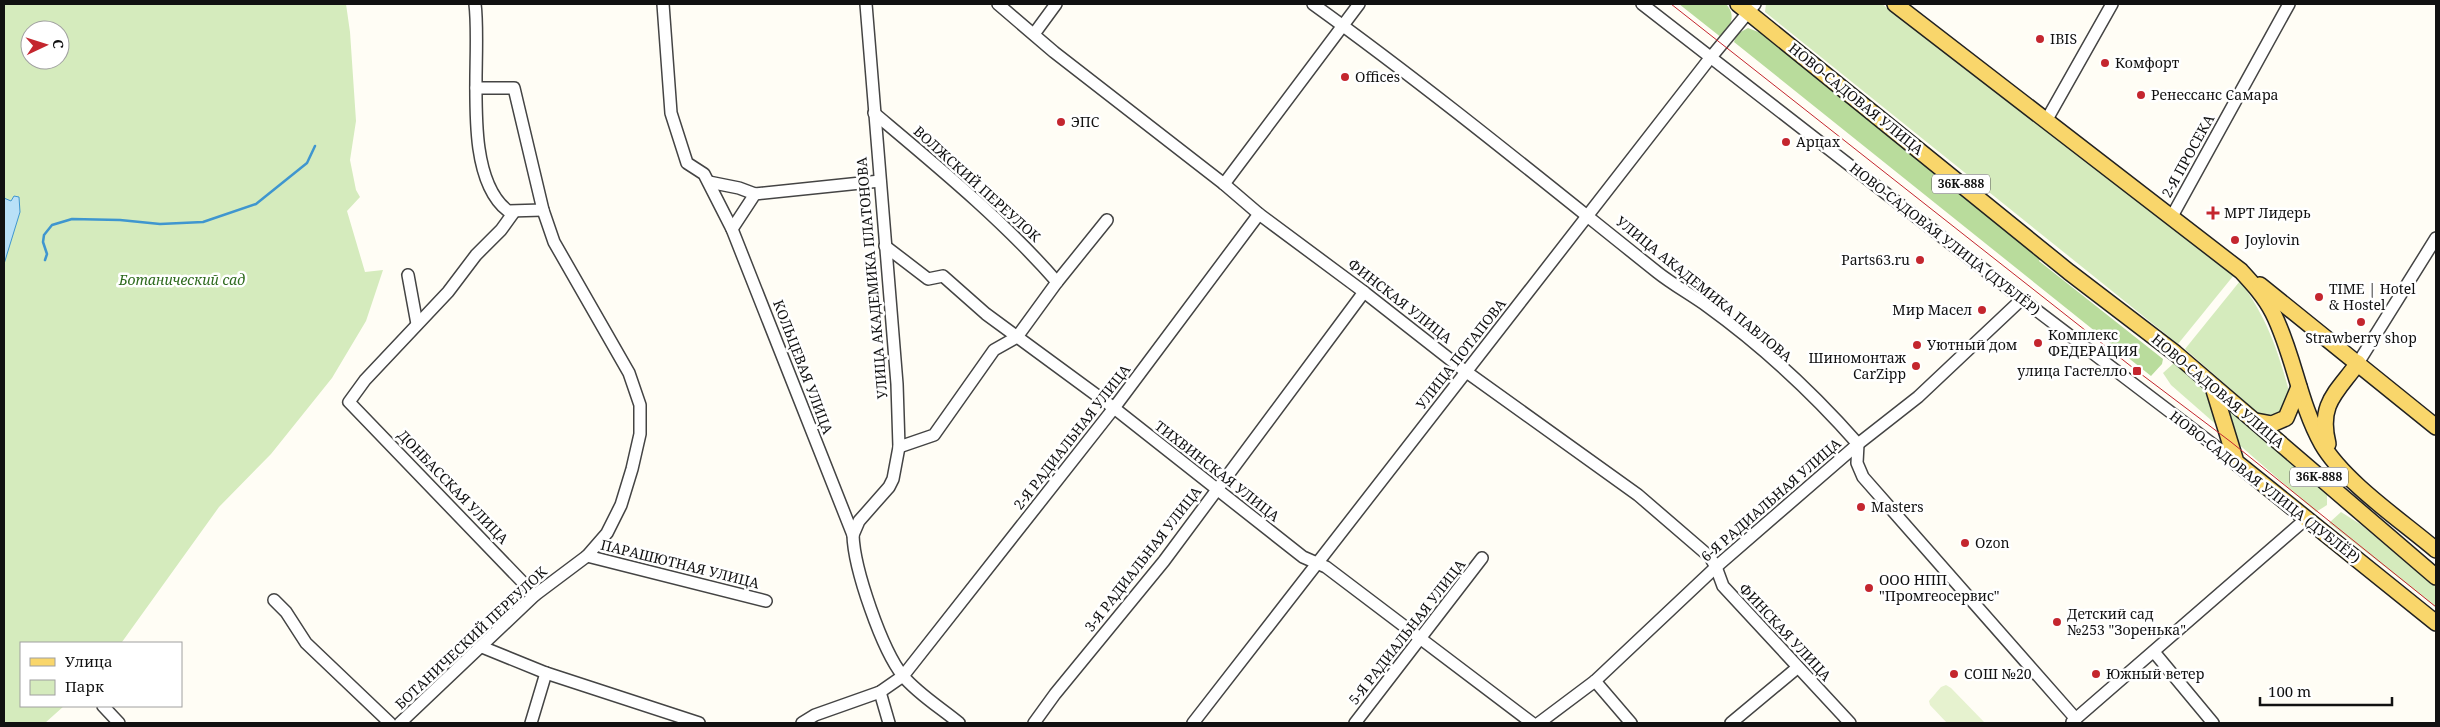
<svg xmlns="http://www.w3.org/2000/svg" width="2440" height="727" font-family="'Noto Serif',serif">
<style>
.green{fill:#d5ebbd;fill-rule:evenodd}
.forest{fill:#b9dc9c}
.pitch{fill:#e6f2cf}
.water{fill:#b9e0f7;stroke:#3f96cf}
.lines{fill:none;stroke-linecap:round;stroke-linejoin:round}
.stream{stroke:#3f96cf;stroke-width:2.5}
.minor-casing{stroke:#444;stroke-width:14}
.major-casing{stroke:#222;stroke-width:18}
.minor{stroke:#fff;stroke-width:11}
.major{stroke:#f9d66b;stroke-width:15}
.tram{stroke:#c4262e;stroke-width:1}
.poi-dot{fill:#c4262e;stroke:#fff;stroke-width:2}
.labels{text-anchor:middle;stroke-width:5;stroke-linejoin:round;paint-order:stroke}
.shield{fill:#fff;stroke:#585858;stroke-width:1}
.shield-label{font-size:12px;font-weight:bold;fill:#111}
.poi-label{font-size:14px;fill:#111;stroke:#fff;text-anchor:start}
.street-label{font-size:14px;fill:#111;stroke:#fff}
.park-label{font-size:14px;font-style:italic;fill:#2f6b1f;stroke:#fff}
</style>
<rect width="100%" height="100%" fill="#fffdf5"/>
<!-- green -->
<g class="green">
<path d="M 4,4 L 346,4 L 350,32 L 356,121 L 350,160 L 356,190 L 360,197 L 347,211 L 365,272 L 383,270 L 366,321 L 332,378 L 271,454 L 219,507 L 122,642 L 21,643 L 21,706 L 64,706 L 45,723 L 4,723 ZM 30,30 L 60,30 L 60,60 L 30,60 Z"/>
<polygon points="1766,4 1882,4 2234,275 2178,344 1765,12"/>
<path d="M 2240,281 C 2269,321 2278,352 2291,398 L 2278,418 L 2264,418 L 2185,349 Z"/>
<polygon points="2174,363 2322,486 2327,491 2327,505 2316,512 2171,385 2163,373"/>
<polygon points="2341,512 2360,524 2436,587 2436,607 2329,523"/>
</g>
<!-- forest -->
<g class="forest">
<path d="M 1679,4 L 1726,4 C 1737,16 1730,26 1722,38 Z"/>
<polygon points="1748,28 1761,33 1883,127 2041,257 2039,261 2163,359 2162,364 2151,376 1734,42 1737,34"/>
</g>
<!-- pitch -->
<polygon class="pitch" points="1946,685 1951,688 1985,723 1947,723 1930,705 1929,701 1941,687"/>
<!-- water -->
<polygon class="water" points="14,196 19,197 20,212 4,264 4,198 11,201"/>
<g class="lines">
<!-- stream -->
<polyline class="stream" points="45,260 47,254 43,242 44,235 52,225 72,219 120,220 160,224 203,222 256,204 307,163 315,146"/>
<defs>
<g id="minor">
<path d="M 475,4 C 482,58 460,174 508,211 L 543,210"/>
<path d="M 663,4 L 671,113 L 687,163 L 704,174 L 732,229 L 853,535 C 854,569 882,650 903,676 C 918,694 941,708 959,723"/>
<polyline points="998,4 1054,52 1224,184 1259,214 1364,292 1461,368 1638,495 1710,557 1716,567 1723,586 1850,723"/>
<path d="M 1313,4 C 1431,89 1543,181 1657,272 C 1672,284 1690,294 1707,306 C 1761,345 1813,393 1858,444 L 1857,463 L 1863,477 L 2076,719"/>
<polyline points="1642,4 2027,303 2236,462"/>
<polyline points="1034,34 1056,4"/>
<path d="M 874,113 C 937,166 1003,220 1057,282"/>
<polyline points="2046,121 2112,4"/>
<polyline points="709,182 739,188 755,194"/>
<polyline points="1224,184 1359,4"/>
<polyline points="514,212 501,230 476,255 448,292 365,380 349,402 535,595"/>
<polyline points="2171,218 2289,4"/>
<polyline points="732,229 755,194 880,181"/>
<polyline points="885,246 928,279 943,276 986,314 1114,408 1303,557 1326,567 1532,723"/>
<polyline points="408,275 417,324"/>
<polyline points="2358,363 2436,238"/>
<polyline points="899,447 934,435 994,350 1017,337 1057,282 1107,220"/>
<polyline points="853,535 859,521 889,487 893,479 899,447 897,384 866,4"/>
<polyline points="587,556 766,601"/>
<polyline points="274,600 286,612 306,643 390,723"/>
<polyline points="482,647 546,673 699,723"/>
<polyline points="2154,652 2213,723"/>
<polyline points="1595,681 1631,723"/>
<polyline points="880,692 889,723"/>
<polyline points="103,706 119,723"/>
<polyline points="2072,722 2307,518"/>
<polyline points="400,723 535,595 587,556 607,533 621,505 632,469 640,434 640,405 629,373 554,242 543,210 514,88 476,88"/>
<polyline points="531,723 546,673"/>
<polyline points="802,723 815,715 880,692 903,676 1114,408 1259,214"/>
<polyline points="1034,723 1055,694 1164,561 1364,292"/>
<polyline points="1193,723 1707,62 1755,4"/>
<polyline points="1355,723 1482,558"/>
<polyline points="1539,723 1595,681 1716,567 1858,444 1918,397 2022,299"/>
<polyline points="1731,723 1797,668"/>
</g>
<g id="major">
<polyline points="1738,4 2069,272 2175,353 2436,577"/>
<path d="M 1895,4 L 2241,271 C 2253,284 2265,297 2273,313 C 2294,355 2299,403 2322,444 C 2344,482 2402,521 2436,550"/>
<polyline points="2260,285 2436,427"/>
<polyline points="2213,387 2236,462 2436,623"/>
<polyline points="2256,421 2272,424 2286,418 2299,387"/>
<path d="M 2328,444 C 2318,404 2336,393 2358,363"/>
</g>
</defs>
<!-- minor casing -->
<use href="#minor" class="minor-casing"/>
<!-- major casing -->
<use href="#major" class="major-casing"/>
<!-- minor -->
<use href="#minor" class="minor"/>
<!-- major -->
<use href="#major" class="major"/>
<!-- tram -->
<polyline class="tram" points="1671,4 2137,371 2231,442 2436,607"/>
</g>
<!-- markers -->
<g class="poi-dot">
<circle cx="2040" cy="39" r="5"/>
<circle cx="2105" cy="63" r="5"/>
<circle cx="1345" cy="77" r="5"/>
<circle cx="2141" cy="95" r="5"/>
<circle cx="1061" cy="122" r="5"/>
<circle cx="1786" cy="142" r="5"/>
<path d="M2210.5 205.5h5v5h5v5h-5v5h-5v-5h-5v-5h5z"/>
<circle cx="2235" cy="240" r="5"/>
<circle cx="1920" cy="260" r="5"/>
<circle cx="2319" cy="297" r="5"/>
<circle cx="1982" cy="310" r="5"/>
<circle cx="2361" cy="322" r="5"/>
<circle cx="2038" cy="343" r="5"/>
<circle cx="1917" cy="345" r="5"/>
<circle cx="1916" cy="366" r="5"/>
<rect x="2132" y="366" width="10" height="10" rx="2.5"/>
<circle cx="1861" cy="507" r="5"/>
<circle cx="1965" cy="543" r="5"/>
<circle cx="1869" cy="588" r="5"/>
<circle cx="2057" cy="622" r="5"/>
<circle cx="1954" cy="674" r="5"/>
<circle cx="2096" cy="674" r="5"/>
</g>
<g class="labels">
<!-- shield labels -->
<g class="shield">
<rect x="1932" y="174.5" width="58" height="19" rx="4"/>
<rect x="2290" y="467.5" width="58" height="19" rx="4"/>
</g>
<g class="shield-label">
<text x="1961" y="188">36К-888</text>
<text x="2319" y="481">36К-888</text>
</g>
<!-- poi labels -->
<g class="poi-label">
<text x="2050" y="44">IBIS</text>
<text x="2115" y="68">Комфорт</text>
<text x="1355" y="82">Offices</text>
<text x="2151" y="100">Ренессанс Самара</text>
<text x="1071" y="127">ЭПС</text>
<text x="1796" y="147">Арцах</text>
<text x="2224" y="218">МРТ Лидерь</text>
<text x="2245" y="245">Joylovin</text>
<text x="1910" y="265" text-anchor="end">Parts63.ru</text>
<text x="2329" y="294">TIME | Hotel<tspan x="2329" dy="16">&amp; Hostel</tspan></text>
<text x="1972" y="315" text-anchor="end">Мир Масел</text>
<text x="2048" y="340">Комплекс<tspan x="2048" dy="16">ФЕДЕРАЦИЯ</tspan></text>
<text x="2361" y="343" text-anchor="middle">Strawberry shop</text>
<text x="1927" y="350">Уютный дом</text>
<text x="1906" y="363" text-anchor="end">Шиномонтаж<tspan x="1906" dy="16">CarZipp</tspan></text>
<text x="2127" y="376" text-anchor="end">улица Гастелло</text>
<text x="1871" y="512">Masters</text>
<text x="1975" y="548">Ozon</text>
<text x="1879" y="585">ООО НПП<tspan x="1879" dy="16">"Промгеосервис"</tspan></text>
<text x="2067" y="619">Детский сад<tspan x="2067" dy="16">№253 "Зоренька"</tspan></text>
<text x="1964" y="679">СОШ №20</text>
<text x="2106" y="679">Южный ветер</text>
</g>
<!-- street labels -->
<g class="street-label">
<text transform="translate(1856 99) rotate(39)" y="5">НОВО-САДОВАЯ УЛИЦА</text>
<text transform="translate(2188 156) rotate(-61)" y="5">2-Я ПРОСЕКА</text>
<text transform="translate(977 184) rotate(42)" y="5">ВОЛЖСКИЙ ПЕРЕУЛОК</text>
<text transform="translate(1945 239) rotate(38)" y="5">НОВО-САДОВАЯ УЛИЦА (ДУБЛЁР)</text>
<text transform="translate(872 278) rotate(-95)" y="5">УЛИЦА АКАДЕМИКА ПЛАТОНОВА</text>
<text transform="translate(1704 289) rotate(39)" y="5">УЛИЦА АКАДЕМИКА ПАВЛОВА</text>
<text transform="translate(1400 301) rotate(38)" y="5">ФИНСКАЯ УЛИЦА</text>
<text transform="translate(1461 354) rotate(-52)" y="5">УЛИЦА ПОТАПОВА</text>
<text transform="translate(803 367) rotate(69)" y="5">КОЛЬЦЕВАЯ УЛИЦА</text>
<text transform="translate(2218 391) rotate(40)" y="5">НОВО-САДОВАЯ УЛИЦА</text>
<text transform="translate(1072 437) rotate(-52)" y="5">2-Я РАДИАЛЬНАЯ УЛИЦА</text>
<text transform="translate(1217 471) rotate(38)" y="5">ТИХВИНСКАЯ УЛИЦА</text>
<text transform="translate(453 487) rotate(46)" y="5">ДОНБАССКАЯ УЛИЦА</text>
<text transform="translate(2265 487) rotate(38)" y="5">НОВО-САДОВАЯ УЛИЦА (ДУБЛЁР)</text>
<text transform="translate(1771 500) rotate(-41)" y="5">6-Я РАДИАЛЬНАЯ УЛИЦА</text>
<text transform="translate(1143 559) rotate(-52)" y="5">3-Я РАДИАЛЬНАЯ УЛИЦА</text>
<text transform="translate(680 564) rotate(14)" y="5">ПАРАШЮТНАЯ УЛИЦА</text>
<text transform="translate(1407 632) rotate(-52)" y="5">5-Я РАДИАЛЬНАЯ УЛИЦА</text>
<text transform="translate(1785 632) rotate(47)" y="5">ФИНСКАЯ УЛИЦА</text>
<text transform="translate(471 638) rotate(-43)" y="5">БОТАНИЧЕСКИЙ ПЕРЕУЛОК</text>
</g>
<!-- park labels -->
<g class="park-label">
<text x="182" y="285">Ботанический сад</text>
</g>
</g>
<!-- border -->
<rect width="2440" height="727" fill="none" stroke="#111111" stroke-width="10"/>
<!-- legend -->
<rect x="20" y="642" width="162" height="65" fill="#ffffff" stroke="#a0a0a0"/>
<rect x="30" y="658" width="25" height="8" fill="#f9d66b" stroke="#a0a0a0"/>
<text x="65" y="667" font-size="15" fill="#111111">Улица</text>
<rect x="30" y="680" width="25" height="15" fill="#d5ebbd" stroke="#a0a0a0"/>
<text x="65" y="692" font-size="15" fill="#111111">Парк</text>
<!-- north arrow -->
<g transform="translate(45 45) rotate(86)"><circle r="24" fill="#ffffff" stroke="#a0a0a0"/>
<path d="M0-4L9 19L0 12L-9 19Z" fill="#c4262e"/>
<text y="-8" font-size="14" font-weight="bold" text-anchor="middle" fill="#111111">С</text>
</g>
<!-- scale -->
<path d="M2260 697v8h132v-8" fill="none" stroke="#111111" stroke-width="2.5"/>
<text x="2268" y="697" font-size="15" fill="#111111" stroke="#ffffff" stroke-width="4" paint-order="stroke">100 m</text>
</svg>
